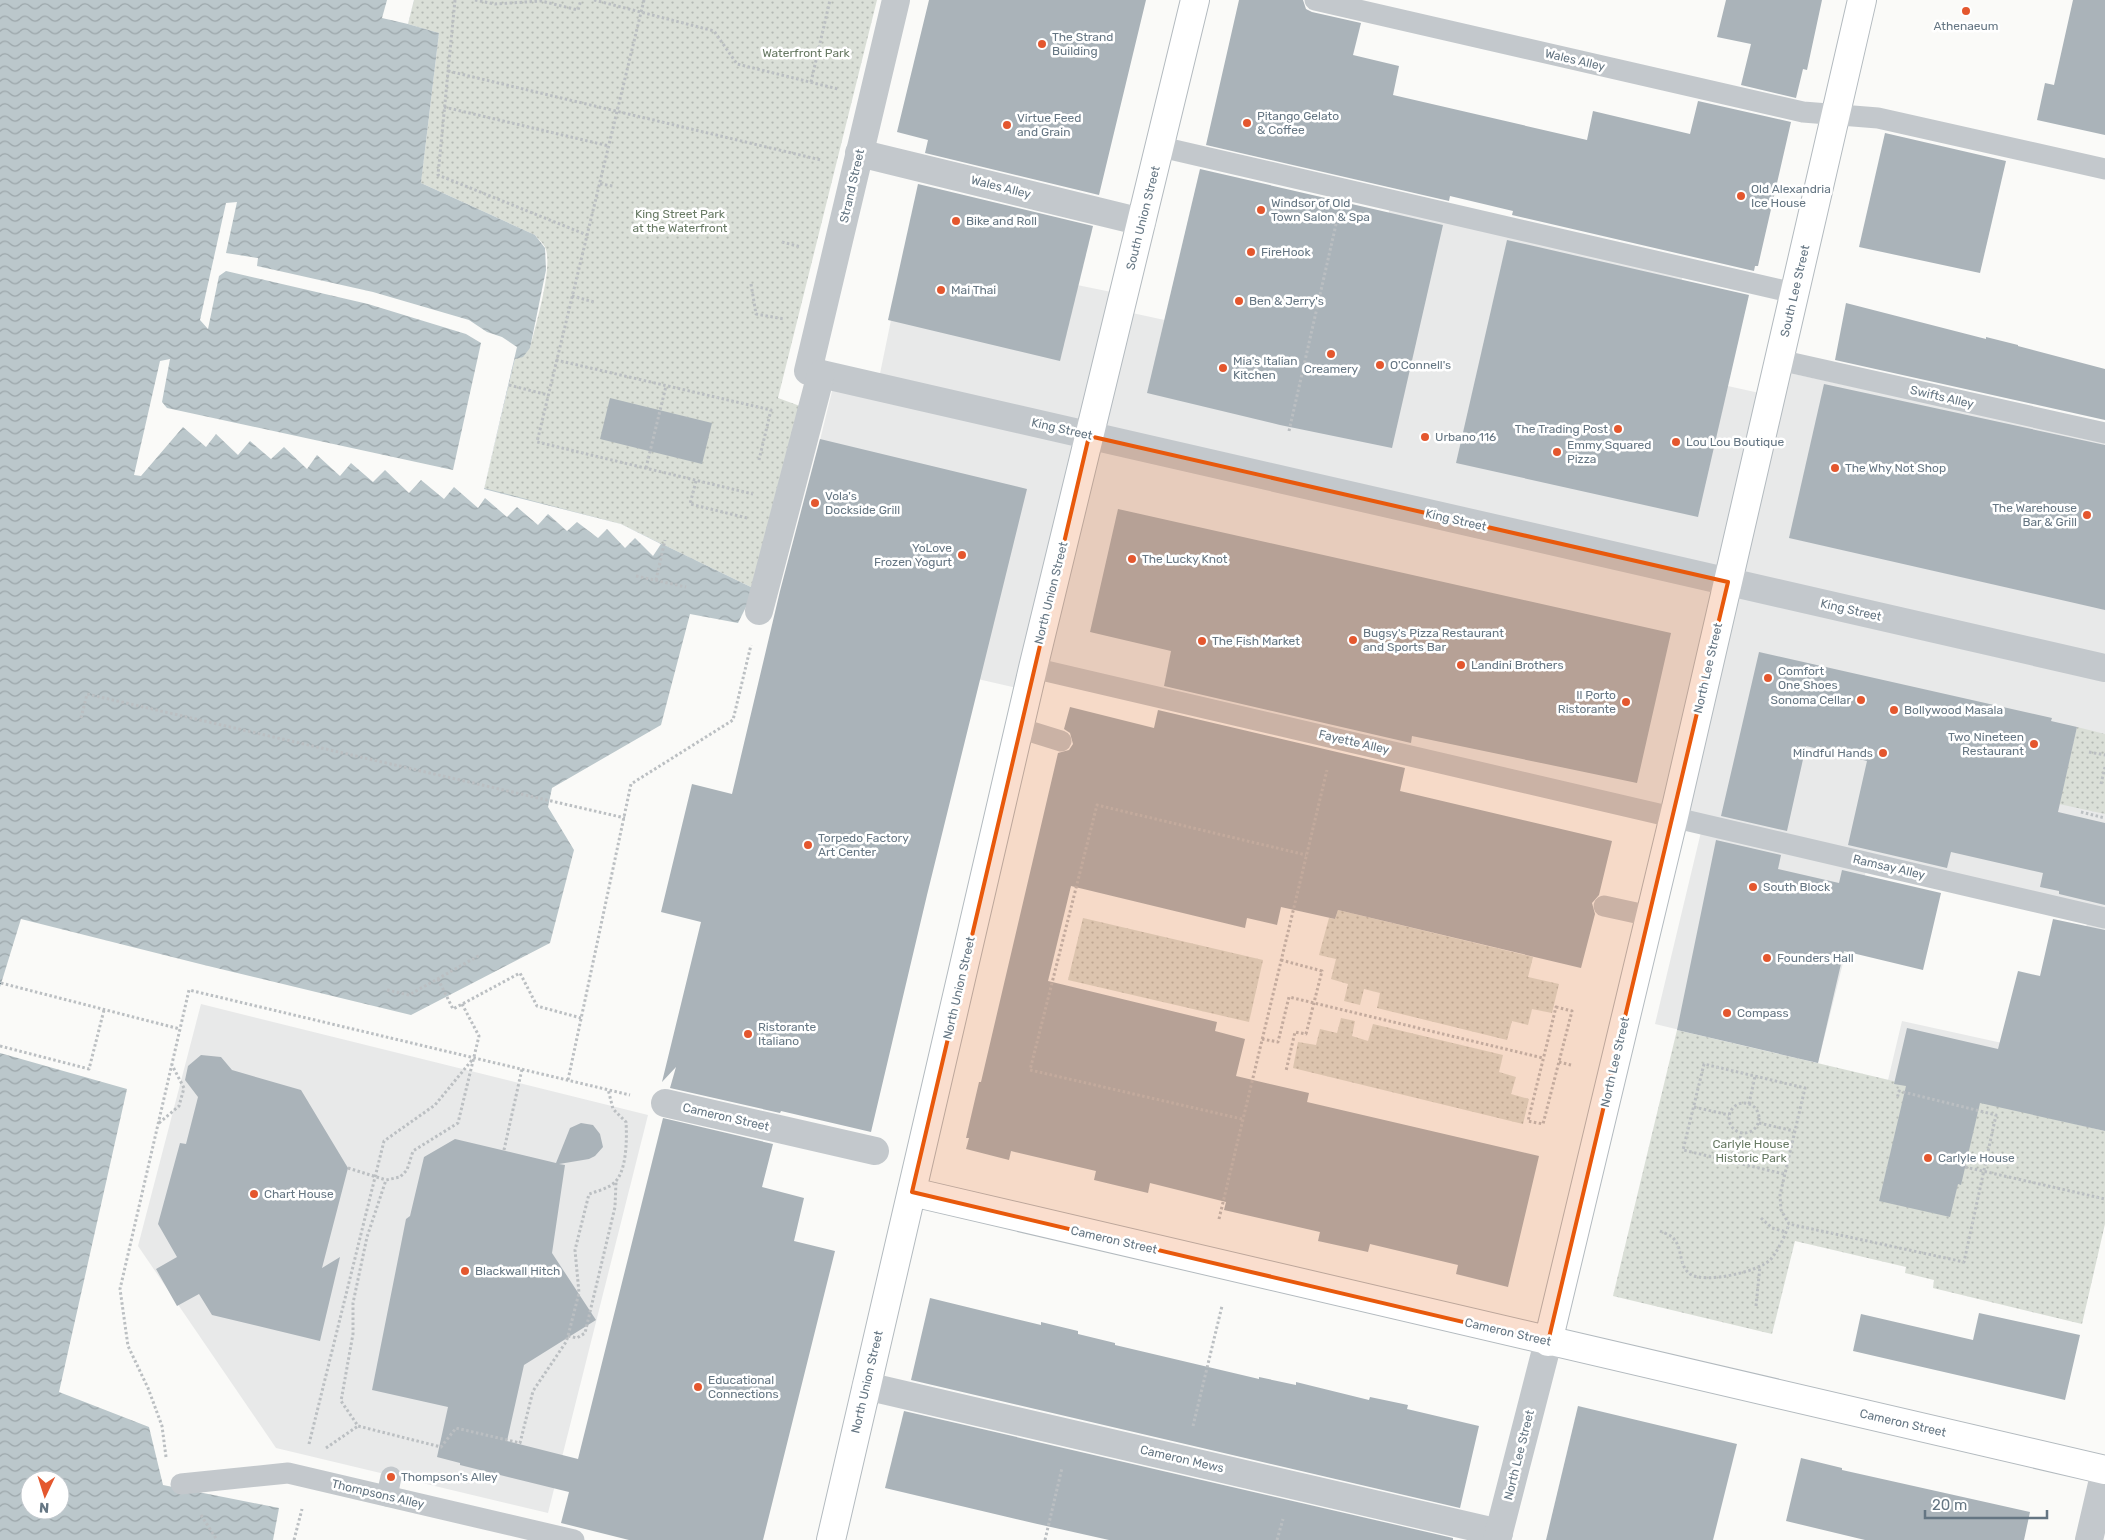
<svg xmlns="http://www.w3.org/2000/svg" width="2105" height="1540" font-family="Rubik,sans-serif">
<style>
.built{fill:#e8e9e9}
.green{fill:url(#green-dots)}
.water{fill:url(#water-waves);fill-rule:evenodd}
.pier{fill:#fafaf8}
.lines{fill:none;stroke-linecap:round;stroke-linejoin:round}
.ferry{stroke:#60757c;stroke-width:1;stroke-dasharray:6 5;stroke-linecap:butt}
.building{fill:#aab3b9}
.secondary-casing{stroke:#b3babf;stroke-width:30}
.path{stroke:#bbbfc2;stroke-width:3;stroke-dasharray:2.5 2.5;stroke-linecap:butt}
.lane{stroke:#c3c8cc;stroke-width:21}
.street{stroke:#c3c8cc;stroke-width:28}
.secondary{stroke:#fff;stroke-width:28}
.path-bridge{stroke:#bbbfc2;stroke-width:3;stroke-dasharray:2.5 2.5;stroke-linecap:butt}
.marked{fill:#e8590c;fill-opacity:0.2;stroke:#e8590c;stroke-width:4;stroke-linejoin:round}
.poi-dot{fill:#e4572e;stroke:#fff;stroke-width:2}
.labels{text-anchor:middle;stroke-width:5;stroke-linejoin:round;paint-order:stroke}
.poi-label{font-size:12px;fill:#657683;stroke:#fff;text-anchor:start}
.park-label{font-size:12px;fill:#687a64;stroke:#fff}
.street-label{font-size:12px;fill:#657683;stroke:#fff}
</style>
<defs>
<pattern id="green-dots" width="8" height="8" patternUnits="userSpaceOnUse" patternTransform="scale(1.25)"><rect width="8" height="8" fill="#dadfd7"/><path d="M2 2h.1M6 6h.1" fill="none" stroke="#b4b9b4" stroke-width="1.8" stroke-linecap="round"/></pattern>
<pattern id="water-waves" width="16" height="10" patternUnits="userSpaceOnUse" patternTransform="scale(1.25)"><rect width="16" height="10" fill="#bbc7cb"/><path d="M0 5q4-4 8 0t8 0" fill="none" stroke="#9ca6aa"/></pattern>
</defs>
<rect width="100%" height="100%" fill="#fafaf8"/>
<!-- built -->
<g class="built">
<polygon points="1391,203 1684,271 1660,371 1773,396 1780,371 2105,441 2105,1131 1888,1080 1902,1021 2057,1055 2087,923 1866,871 1818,1063 1655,1024 1701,832 1035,674 1030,691 773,632 834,383 876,393 904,257 999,269 1126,295 1123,311 1308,351 1371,287"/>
<polygon points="201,1004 648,1115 548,1513 276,1448 138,1246"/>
</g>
<!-- green -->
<g class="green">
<path d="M 414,0 L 877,0 L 778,398 L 800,406 L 757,590 L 621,524 L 484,489 L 515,359 L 530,348 C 535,327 554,265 545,247 C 543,243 538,239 535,235 L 421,183 L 439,33 L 408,24 Z"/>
<polygon points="2077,727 2105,734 2105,814 2059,804"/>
<polygon points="1338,910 1533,957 1528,977 1559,984 1552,1013 1532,1009 1528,1025 1512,1021 1507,1040 1377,1008 1380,993 1364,989 1360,1005 1344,1001 1348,984 1331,979 1336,959 1319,955 1329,918 1335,919"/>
<polygon points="1083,918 1263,960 1249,1022 1068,980"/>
<polygon points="1341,1018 1355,1021 1352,1036 1368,1041 1373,1024 1503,1055 1499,1072 1516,1077 1511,1094 1529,1099 1523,1124 1293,1068 1298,1042 1316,1045 1320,1029 1337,1033"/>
<polygon points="1677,1030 2105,1131 2105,1224 2082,1324 1933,1288 1934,1280 1905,1273 1906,1267 1795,1241 1772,1334 1613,1296"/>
</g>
<!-- water -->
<g class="water">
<polygon points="0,0 414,0 408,24 439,33 421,183 535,235 545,248 546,270 530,348 523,357 515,359 484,488 621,524 757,590 754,609 746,607 738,623 690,614 661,725 552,788 548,807 574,850 550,943 411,1015 204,965 21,919 0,987"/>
<path d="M 0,1053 L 127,1089 L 59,1392 L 149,1427 L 163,1485 L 279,1508 L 273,1540 L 0,1540 ZM 30,1480 L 60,1480 L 60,1510 L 30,1510 Z"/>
</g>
<!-- pier -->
<g class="pier">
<polygon points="387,0 414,0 408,24 382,18"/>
<polygon points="237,202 226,253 258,258 257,266 373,292 469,320 487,332 502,337 517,347 484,489 621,524 661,544 653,556 635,538 625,548 607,529 598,538 577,522 567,531 548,514 538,525 517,507 507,517 485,498 478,508 454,487 444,499 421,480 409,493 385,470 373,482 351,463 340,476 317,455 307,469 284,447 271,459 250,441 238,455 216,434 206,447 183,427 141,476 134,475 160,361 170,359 162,402 167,408 453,470 481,343 466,334 368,304 226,271 219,276 208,329 200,320 226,203"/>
</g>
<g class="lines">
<!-- ferry -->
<polyline class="ferry" points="0,984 1,983"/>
</g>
<!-- building -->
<g class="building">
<polygon points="929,0 1146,0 1099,195 925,153 928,140 897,132"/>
<polygon points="1239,0 1303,0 1306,9 1312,12 1361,23 1353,55 1399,66 1393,95 1587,140 1593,111 1690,134 1698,101 1791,122 1758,266 1755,266 1754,271 1512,215 1513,211 1450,196 1449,201 1206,145"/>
<polygon points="1726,0 1822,0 1807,70 1803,69 1796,98 1741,85 1751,44 1717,37"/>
<polygon points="2073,0 2105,0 2105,135 2037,120 2045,83 2054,85"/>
<polygon points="1885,133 2006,161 1980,273 1859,247"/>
<polygon points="1200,169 1443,225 1392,448 1280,425 1147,393"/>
<polygon points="918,184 1093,226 1060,361 888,320"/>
<polygon points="1507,240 1749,295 1698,517 1456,463"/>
<polygon points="1846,303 1986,339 1986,337 2018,345 2018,346 2105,369 2105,420 1835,360"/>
<polygon points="1824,384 2105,445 2105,610 1789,538"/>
<polygon points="610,398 712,423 702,464 600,439"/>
<polygon points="820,439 1027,489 927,895 871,1132 781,1111 780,1113 670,1088 676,1067 662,1082 701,922 661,912 692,784 732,794 780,591"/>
<polygon points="1118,509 1671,633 1637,783 1412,736 1411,743 1164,686 1171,651 1090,632"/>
<polygon points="1759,652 2052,718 2051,721 2077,727 2058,812 2105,823 2105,905 2059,894 2059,891 2040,887 2043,873 1951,852 1947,868 1848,845 1867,761 1806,746 1787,831 1721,816"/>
<polygon points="1070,707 1154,728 1158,710 1405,768 1400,791 1612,841 1599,895 1592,903 1595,914 1581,968 1338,910 1335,919 1281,907 1277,925 1247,918 1245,928 1071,886 1048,981 1217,1022 1215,1031 1245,1039 1236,1076 1309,1093 1307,1102 1539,1156 1508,1287 1456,1274 1458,1265 1370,1244 1368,1252 1318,1241 1320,1232 1224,1210 1226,1202 1150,1183 1148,1193 1094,1180 1096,1171 1011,1151 1009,1160 966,1149 969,1138 966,1138 979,1082 981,1082 1058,753 1069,750 1073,744 1070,733 1064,729"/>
<polygon points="1716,840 1781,855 1778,869 1839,883 1842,870 1941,893 1923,970 1844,951 1818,1063 1677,1030"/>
<polygon points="2053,919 2105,930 2105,1131 1980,1103 1961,1185 1958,1184 1950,1217 1879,1201 1906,1086 1894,1084 1907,1028 1998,1049 2018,971 2040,976"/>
<polygon points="201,1055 221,1057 232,1070 301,1090 348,1168 322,1268 340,1257 320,1341 212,1315 199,1294 177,1306 156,1269 177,1257 158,1224 180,1143 186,1144 198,1097 185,1080 188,1066"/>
<polygon points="663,1118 773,1144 762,1187 804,1198 794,1241 835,1251 763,1540 629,1540 561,1523 569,1492 460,1465 460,1463 437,1457 448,1407 372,1390 406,1219 410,1216 424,1157 455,1139 556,1163 570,1128 581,1123 593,1125 600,1134 603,1147 595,1156 589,1159 559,1164 565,1165 552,1253 596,1320 524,1365 507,1441 578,1459"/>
<polygon points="930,1298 1041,1325 1041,1322 1078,1331 1078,1334 1115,1343 1115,1345 1259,1379 1259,1377 1296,1385 1296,1382 1369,1400 1370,1397 1408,1405 1407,1409 1479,1426 1460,1508 911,1380"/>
<polygon points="1979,1313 2080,1335 2065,1400 1853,1351 1861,1314 1973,1340"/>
<polygon points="1578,1406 1737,1444 1713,1540 1546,1540"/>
<polygon points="904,1411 1453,1538 1453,1540 1109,1540 1033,1523 885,1488"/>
<polygon points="1801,1458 1842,1468 1842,1470 2030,1512 2024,1540 1865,1540 1786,1521"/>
</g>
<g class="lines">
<defs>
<g id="secondary">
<polyline points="912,1192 2105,1470"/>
<polyline points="1548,1342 1674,816 1862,0"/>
<polyline points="831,1540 1033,668 1195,0"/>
</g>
</defs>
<!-- secondary casing -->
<use href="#secondary" class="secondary-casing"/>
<!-- path -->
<g class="path">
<polyline points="455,0 438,175 587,235"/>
<polyline points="475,0 495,4 541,1 578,10 581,0"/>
<polyline points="594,0 714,31 737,64 838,89"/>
<polyline points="644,0 537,442 753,494"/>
<polyline points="448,71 821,160"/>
<polyline points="811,82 830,0"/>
<polyline points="444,107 609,146"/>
<polyline points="600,184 613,186"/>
<polyline points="782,242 801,247"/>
<polyline points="751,284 756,314 784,319"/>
<polyline points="572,296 594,302"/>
<polyline points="556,360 771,410 759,460"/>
<polyline points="509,385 548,395"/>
<polyline points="1289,431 1337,220"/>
<polyline points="646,468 666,386"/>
<polyline points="696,481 690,504 747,518"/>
<polyline points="636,576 686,587"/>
<polyline points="656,580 665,540"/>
<polyline points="81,718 87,694 625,818"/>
<polyline points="2089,752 2105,755"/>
<polyline points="2101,784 2105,767"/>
<polyline points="2081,812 2105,818"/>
<polyline points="1281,960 1322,971 1306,1034 1295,1032 1286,1071"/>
<polyline points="438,979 453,1009 520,973 537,1006 581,1018"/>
<polyline points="1,983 180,1029"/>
<polyline points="387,990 409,995 480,955"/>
<path d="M 462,1004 L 479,1036 L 458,1123 L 413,1151 L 407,1170 L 400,1177 L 386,1180 L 367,1237 L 353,1303 L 353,1334 L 341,1401 L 358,1426 L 441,1447 L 456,1428 L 520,1443 L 533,1391 L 566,1342 L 568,1336 L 579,1293 L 575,1250 L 589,1194 C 597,1191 607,1189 614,1183 C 627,1172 627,1138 626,1122 L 613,1109 L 608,1089"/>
<polygon points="1556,1007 1572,1011 1543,1124 1528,1121"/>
<polyline points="1262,1039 1278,1042 1289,997 1543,1058"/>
<polyline points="0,1046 89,1069 104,1010"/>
<polyline points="1559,1062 1571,1065"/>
<polyline points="568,1080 631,784 733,720 751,645"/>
<circle cx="1744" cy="1118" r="15"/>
<polyline points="1749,1104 1755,1076"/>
<polyline points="1694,1107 1729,1115"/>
<polyline points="1242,1119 1030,1070 1097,805 1306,855"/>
<polyline points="159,1123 179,1106 184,1088 172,1065"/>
<polyline points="1759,1123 1794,1131"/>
<polyline points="504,1150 522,1069"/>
<polyline points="1735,1163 1741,1134"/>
<polyline points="1965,1167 2105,1199"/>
<polyline points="1784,1174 1683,1150 1704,1064 1805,1088 1780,1195 1781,1210 1789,1224 1964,1262 1996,1115 1899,1091 1897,1099"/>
<polyline points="1761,1218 1772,1228 1786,1232"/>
<polyline points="1219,1219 1327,770"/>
<path d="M 1660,1231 C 1664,1233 1671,1235 1674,1239 C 1683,1249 1678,1265 1690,1274 C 1704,1284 1759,1272 1771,1259 C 1779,1249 1785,1236 1789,1224"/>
<polyline points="1756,1306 1760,1266"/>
<polyline points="568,1336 577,1338 585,1333 615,1207 616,1182"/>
<polyline points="1193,1426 1222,1306"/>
<polyline points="309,1444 384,1141 435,1105 472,1060"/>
<polyline points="326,1448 358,1426"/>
<polyline points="166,1457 162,1426 148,1388 128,1346 120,1289 189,990 630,1095"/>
<polyline points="201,1515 217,1540"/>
<polyline points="294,1540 302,1509"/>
<polyline points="1045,1540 1062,1468"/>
<polyline points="1277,1540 1283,1519"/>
</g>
<!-- lane -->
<g class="lane">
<polyline points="1315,0 1803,112 1878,118 2105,169"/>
<polyline points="1161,147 1794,293"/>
<polyline points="1779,360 2105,433"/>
<polyline points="1033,668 2105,918"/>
<polyline points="1019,728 1061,741"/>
<polyline points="1604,906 1650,916"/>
<polyline points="181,1484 288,1473 574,1540"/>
<polyline points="387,1496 391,1477"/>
</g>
<!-- street -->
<g class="street">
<polyline points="896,0 808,371 2105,668"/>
<polyline points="859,153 1142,222"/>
<polyline points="759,611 821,374"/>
<polyline points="665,1103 875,1151"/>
<polyline points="866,1386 1499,1533"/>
<polyline points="1497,1540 1548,1342"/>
<polyline points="2089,1540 2105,1471"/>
</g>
<!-- secondary -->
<use href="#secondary" class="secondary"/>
<!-- path-bridge -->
<polyline class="path-bridge" points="348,1168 386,1180"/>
</g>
<!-- marked area -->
<path class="marked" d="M 1089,436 L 1728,582 L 1548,1342 L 912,1192 Z"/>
<!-- markers -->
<g class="poi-dot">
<circle cx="1966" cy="11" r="5"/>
<circle cx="1042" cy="44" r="5"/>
<circle cx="1247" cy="123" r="5"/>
<circle cx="1007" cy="125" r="5"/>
<circle cx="1741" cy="196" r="5"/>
<circle cx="1261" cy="210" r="5"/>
<circle cx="956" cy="221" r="5"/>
<circle cx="1251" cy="252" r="5"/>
<circle cx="941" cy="290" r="5"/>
<circle cx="1239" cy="301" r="5"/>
<circle cx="1331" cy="354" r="5"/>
<circle cx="1380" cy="365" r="5"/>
<circle cx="1223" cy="368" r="5"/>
<circle cx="1618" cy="429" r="5"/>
<circle cx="1425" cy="437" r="5"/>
<circle cx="1676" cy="442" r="5"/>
<circle cx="1557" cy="452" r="5"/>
<circle cx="1835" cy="468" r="5"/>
<circle cx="815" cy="503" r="5"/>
<circle cx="2087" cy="515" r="5"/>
<circle cx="962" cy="555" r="5"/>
<circle cx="1132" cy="559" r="5"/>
<circle cx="1353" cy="640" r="5"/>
<circle cx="1202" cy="641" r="5"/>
<circle cx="1461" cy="665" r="5"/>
<circle cx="1768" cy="678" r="5"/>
<circle cx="1861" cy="700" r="5"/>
<circle cx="1626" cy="702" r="5"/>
<circle cx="1894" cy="710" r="5"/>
<circle cx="2034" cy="744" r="5"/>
<circle cx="1883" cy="753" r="5"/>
<circle cx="808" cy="845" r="5"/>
<circle cx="1753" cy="887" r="5"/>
<circle cx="1767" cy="958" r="5"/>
<circle cx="1727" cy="1013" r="5"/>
<circle cx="748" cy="1034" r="5"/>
<circle cx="1928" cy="1158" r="5"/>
<circle cx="254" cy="1194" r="5"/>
<circle cx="465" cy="1271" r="5"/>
<circle cx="698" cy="1387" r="5"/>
<circle cx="391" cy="1477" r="5"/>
</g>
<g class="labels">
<!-- poi labels -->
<g class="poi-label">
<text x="1966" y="30" text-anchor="middle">Athenaeum</text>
<text x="1052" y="41">The Strand<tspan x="1052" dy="14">Building</tspan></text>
<text x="1257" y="120">Pitango Gelato<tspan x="1257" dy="14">&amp; Coffee</tspan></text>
<text x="1017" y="122">Virtue Feed<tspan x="1017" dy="14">and Grain</tspan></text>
<text x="1751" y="193">Old Alexandria<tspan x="1751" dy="14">Ice House</tspan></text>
<text x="1271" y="207">Windsor of Old<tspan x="1271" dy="14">Town Salon &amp; Spa</tspan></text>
<text x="966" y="225">Bike and Roll</text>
<text x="1261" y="256">FireHook</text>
<text x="951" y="294">Mai Thai</text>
<text x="1249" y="305">Ben &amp; Jerry's</text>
<text x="1233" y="365">Mia's Italian<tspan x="1233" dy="14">Kitchen</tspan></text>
<text x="1390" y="369">O'Connell's</text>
<text x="1331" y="373" text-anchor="middle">Creamery</text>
<text x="1608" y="433" text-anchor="end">The Trading Post</text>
<text x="1435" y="441">Urbano 116</text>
<text x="1686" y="446">Lou Lou Boutique</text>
<text x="1567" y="449">Emmy Squared<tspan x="1567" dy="14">Pizza</tspan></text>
<text x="1845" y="472">The Why Not Shop</text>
<text x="825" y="500">Vola's<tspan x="825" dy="14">Dockside Grill</tspan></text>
<text x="2077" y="512" text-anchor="end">The Warehouse<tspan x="2077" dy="14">Bar &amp; Grill</tspan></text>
<text x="952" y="552" text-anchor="end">YoLove<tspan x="952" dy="14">Frozen Yogurt</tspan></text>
<text x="1142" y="563">The Lucky Knot</text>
<text x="1363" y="637">Bugsy's Pizza Restaurant<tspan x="1363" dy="14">and Sports Bar</tspan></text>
<text x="1212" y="645">The Fish Market</text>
<text x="1471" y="669">Landini Brothers</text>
<text x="1778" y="675">Comfort<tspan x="1778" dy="14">One Shoes</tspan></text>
<text x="1616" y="699" text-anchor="end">Il Porto<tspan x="1616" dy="14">Ristorante</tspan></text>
<text x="1851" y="704" text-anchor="end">Sonoma Cellar</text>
<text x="1904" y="714">Bollywood Masala</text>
<text x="2024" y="741" text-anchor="end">Two Nineteen<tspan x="2024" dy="14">Restaurant</tspan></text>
<text x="1873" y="757" text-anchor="end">Mindful Hands</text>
<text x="818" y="842">Torpedo Factory<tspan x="818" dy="14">Art Center</tspan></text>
<text x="1763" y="891">South Block</text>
<text x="1777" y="962">Founders Hall</text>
<text x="1737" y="1017">Compass</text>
<text x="758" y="1031">Ristorante<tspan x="758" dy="14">Italiano</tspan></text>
<text x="1938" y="1162">Carlyle House</text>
<text x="264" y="1198">Chart House</text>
<text x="475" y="1275">Blackwall Hitch</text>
<text x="708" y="1384">Educational<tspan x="708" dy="14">Connections</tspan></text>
<text x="401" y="1481">Thompson's Alley</text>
</g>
<!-- park labels -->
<g class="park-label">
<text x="806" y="57">Waterfront Park</text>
<text x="680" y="218">King Street Park<tspan x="680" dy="14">at the Waterfront</tspan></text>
<text x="1751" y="1148">Carlyle House<tspan x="1751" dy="14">Historic Park</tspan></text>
</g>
<!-- street labels -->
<g class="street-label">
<text transform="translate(1575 60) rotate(13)" y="4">Wales Alley</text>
<text transform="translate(852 186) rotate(-77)" y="4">Strand Street</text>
<text transform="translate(1001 187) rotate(14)" y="4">Wales Alley</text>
<text transform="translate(1143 218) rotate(-76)" y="4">South Union Street</text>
<text transform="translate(1795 291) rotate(-77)" y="4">South Lee Street</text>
<text transform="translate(1942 397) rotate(13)" y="4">Swifts Alley</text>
<text transform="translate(1062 429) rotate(13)" y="4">King Street</text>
<text transform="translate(1456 520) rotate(13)" y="4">King Street</text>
<text transform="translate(1051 593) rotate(-76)" y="4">North Union Street</text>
<text transform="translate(1851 610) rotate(13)" y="4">King Street</text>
<text transform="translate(1708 668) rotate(-77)" y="4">North Lee Street</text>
<text transform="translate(1354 742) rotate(13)" y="4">Fayette Alley</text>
<text transform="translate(1889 867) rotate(13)" y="4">Ramsay Alley</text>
<text transform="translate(959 988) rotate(-77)" y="4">North Union Street</text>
<text transform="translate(1615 1062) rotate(-77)" y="4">North Lee Street</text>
<text transform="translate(726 1117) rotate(13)" y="4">Cameron Street</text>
<text transform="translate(1114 1240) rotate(13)" y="4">Cameron Street</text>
<text transform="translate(1508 1332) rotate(13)" y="4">Cameron Street</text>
<text transform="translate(867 1382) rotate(-77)" y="4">North Union Street</text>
<text transform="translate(1903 1423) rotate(13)" y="4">Cameron Street</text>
<text transform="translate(1519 1455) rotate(-76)" y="4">North Lee Street</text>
<text transform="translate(1182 1459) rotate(13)" y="4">Cameron Mews</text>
<text transform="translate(378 1494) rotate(13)" y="4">Thompsons Alley</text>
</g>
</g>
<!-- north arrow -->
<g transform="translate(45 1495) rotate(184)"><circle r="24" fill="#ffffff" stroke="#c1c8cd"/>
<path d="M0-4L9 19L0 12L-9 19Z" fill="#e4572e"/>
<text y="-8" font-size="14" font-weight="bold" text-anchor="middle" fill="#657683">N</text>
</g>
<!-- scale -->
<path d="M1925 1510v8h122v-8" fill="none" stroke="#657683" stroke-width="2.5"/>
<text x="1932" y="1510" font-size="15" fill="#657683" stroke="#ffffff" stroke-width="4" paint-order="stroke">20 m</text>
</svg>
